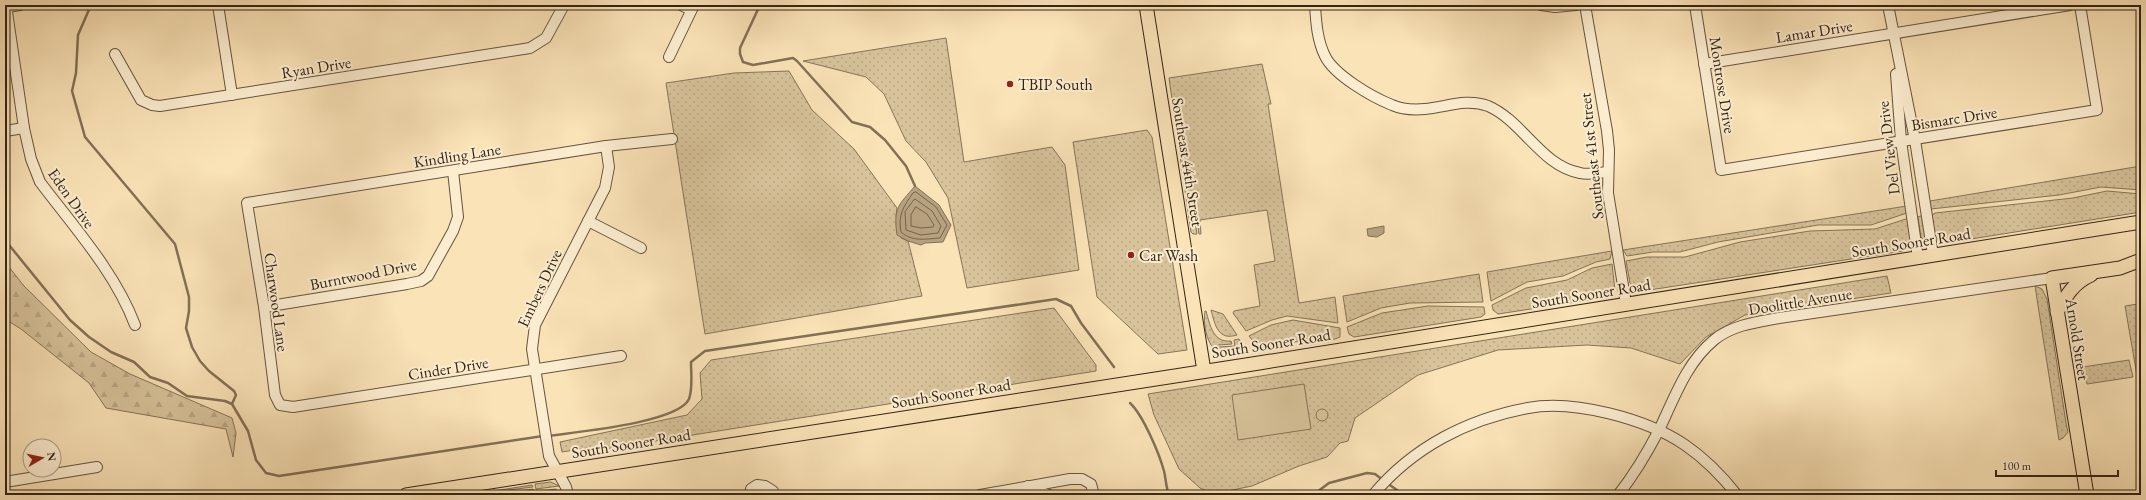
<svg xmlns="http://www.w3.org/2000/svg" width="2146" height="500" font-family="'EB Garamond',serif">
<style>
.grass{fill:url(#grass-dots);stroke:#867458}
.forest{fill:url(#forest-firs);stroke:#867458}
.park{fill:url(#park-tufts);stroke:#867458}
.pitch{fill:#d8c39b;stroke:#867458}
.water{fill:#b7a280;stroke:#837055}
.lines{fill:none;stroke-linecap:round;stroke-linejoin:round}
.shore{stroke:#76634a;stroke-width:1}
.stream{stroke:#837055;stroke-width:2.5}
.minor-casing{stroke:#66543d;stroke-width:12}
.major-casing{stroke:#342414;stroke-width:15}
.minor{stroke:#fcedd0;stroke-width:10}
.major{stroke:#fae3b7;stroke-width:13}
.poi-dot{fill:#8f2418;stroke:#fcedd0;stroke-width:1.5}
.labels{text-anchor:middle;stroke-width:4;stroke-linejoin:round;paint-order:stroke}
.street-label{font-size:16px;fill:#342414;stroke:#fcedd0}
.poi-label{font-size:16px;fill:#342414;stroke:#fcedd0;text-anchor:start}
</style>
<defs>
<pattern id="grass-dots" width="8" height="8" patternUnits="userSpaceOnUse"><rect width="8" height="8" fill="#d8c39b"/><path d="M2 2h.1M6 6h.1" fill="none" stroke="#baa785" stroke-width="1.8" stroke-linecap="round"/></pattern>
<pattern id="forest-firs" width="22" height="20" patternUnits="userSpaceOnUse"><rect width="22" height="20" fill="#d8c39b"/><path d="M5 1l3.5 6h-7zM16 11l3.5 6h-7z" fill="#baa785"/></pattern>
<pattern id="park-tufts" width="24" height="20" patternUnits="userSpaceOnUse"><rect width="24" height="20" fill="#d8c39b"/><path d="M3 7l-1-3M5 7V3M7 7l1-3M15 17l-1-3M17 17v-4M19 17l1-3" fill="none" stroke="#baa785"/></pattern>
</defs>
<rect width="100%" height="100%" fill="#fae3b7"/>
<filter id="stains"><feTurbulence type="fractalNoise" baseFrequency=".005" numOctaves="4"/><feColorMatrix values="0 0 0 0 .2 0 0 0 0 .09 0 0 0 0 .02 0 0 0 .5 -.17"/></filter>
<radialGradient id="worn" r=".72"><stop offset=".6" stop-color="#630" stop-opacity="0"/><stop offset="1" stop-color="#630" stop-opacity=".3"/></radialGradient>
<!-- grass -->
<g class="grass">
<polygon points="946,38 964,162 1052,147 1065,165 1079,270 967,288 948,198 926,162 906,141 884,94 866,77 803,61"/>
<polygon points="1262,64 1271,104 1268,104 1299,303 1335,297 1338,323 1287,316 1272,320 1246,331 1233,313 1234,311 1260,306 1254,265 1275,261 1267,210 1200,220 1201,234 1199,234 1197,221 1195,221 1197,234 1193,234 1191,232 1169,78"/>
<polygon points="789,71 812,110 854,149 897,208 896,216 901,238 908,241 922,296 705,334 666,83 734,73"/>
<polygon points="1147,130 1152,137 1187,350 1158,354 1097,297 1073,142"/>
<polygon points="2141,166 2141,190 2101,187 2059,195 1931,209 1930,201"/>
<path d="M 2107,191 L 2141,194 L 2141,212 L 1952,242 C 1931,244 1935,232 1932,215 L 1935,213 L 2073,198 Z"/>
<polygon points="1907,206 1907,213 1871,225 1818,225 1718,242 1680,252 1653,252 1627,256 1623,250"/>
<polygon points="1923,215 1926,239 1924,240 1921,237 1918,217"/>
<polygon points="1909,218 1912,244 1903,251 1643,291 1636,291 1630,283 1626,261 1647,257 1685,257 1740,242 1810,231 1875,229"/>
<polygon points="1612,251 1610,259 1596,262 1563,276 1527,282 1491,301 1487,272"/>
<polygon points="1612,264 1615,290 1609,297 1498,314 1493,310 1492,305 1526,288 1567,280 1592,268"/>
<polygon points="1479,274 1483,302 1410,303 1381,308 1347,322 1343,296"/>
<polygon points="1887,276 1891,293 1745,315 1706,337 1680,364 1631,348 1587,345 1498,350 1418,375 1355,418 1348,441 1340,443 1327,457 1299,466 1252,486 1213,494 1200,488 1179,469 1154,415 1148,394"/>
<polygon points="2035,286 2042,289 2047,299 2066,423 2068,432 2063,438 2059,440"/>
<polygon points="2138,304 2141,305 2141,399 2125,306"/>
<polygon points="1428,306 1484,307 1485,314 1481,317 1354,337 1349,334 1347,327 1382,313"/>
<polygon points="1054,308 1096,365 1096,371 592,451 587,448 562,452 560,442 687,415 702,399 700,373 711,360"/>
<path d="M 1211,310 L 1223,314 L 1237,335 C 1218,341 1215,325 1211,310 Z"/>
<path d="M 1205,311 L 1206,311 C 1210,325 1213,343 1231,341 L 1232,344 L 1218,345 L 1214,349 C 1206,340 1203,323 1205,311 Z"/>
<polygon points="1293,320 1340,328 1340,337 1335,339 1277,343 1257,346 1249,336 1271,325"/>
<polygon points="1239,339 1242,344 1240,348 1223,351 1217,350 1219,347 1235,346 1234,340"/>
<polygon points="2129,360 2133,377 2087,384 2083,367"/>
<polygon points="551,482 559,486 536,489 535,484"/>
<polygon points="532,485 533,487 468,495"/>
<polygon points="533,489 534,492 556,489 558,495 494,495"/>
</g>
<!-- forest -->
<polygon class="forest" points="5,262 24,286 91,352 130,374 232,418 236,433 233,457 226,429 106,408 89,383 21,329 5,319"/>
<!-- park -->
<circle class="park" cx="1322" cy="415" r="6"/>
<!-- pitch -->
<polygon class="pitch" points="1304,384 1311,429 1238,440 1232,395"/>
<!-- water -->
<g class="water">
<path d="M 915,186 L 939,205 L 951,225 L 943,242 L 925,243 L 921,245 L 908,241 L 897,235 C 893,207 899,205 915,186 Z"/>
<polygon points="1384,226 1384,233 1377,237 1368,236 1367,229"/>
</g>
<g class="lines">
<!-- shore -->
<g class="shore">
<path d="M 916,192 L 936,207 L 947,225 L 940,238 C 926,239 912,242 901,232 C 898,215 903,207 913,193 Z"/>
<polygon points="915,199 932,211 941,226 938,233 921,235 906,230 905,212"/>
<polygon points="916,207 927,214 934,225 933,227 921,228 911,226 911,215"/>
</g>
<!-- stream -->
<g class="stream">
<polyline points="91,5 78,35 76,73 72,91 85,137 175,244 189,297 189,311 186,328 192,347 200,361 209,371 234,391 236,395 232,404"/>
<polyline points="760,5 740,48 740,54 743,62 753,65 793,58 797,61 852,122 870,127 885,140 906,166 915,186"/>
<polyline points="5,240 70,320 89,337 111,352 134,362 150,377 168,383 187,396 225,401 232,404 248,431 256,460 266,473 279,476 543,436"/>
<path d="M 1130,403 C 1143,415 1159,453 1164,471 C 1166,479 1166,488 1169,495"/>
<path d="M 548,436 C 575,432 678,423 689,399 C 693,388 691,374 691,362 L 705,351 L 1056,299 L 1071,306 L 1081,323 L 1114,367"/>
<polyline points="1387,483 1404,495"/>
<polyline points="1313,495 1329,483 1367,473 1375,474 1383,480"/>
</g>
<defs>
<g id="minor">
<path d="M 6,5 L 24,128 L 31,159 L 40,182 C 74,227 115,272 135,325"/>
<polyline points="218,5 232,95"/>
<polyline points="681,5 691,10"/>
<path d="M 1315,5 C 1316,21 1317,40 1325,56 C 1334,75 1372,97 1392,105 C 1401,109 1414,110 1425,109 C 1446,107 1467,98 1488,106 C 1523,121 1541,166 1580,173 C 1588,175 1598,173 1607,172"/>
<polyline points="1541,5 1555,7 1576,5"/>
<polyline points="1585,5 1607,131 1609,150 1608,193 1626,304"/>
<polyline points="1695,5 1721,170 2097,110 2080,5"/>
<polyline points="1888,5 1915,140 1933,255"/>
<polyline points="7,7 20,5"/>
<polyline points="115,54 141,100 152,105 160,106 530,48 546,38 564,5"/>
<polyline points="669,57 694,5"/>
<polyline points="1704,64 2070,5"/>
<polyline points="1896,74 1901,141 1918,258"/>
<polyline points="5,131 24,128"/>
<polyline points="588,221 641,248"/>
<polyline points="264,307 407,284 421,281 428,276 453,231 458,217 453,171"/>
<polyline points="621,356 293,407 280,405 275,395 264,307 247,203 606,146 672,139"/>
<polyline points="5,482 97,467"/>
<polyline points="1028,486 1049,495"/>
<polyline points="568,495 566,487 549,456 532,349 535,325 605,188 609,167 606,146"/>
<polyline points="750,495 751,489 757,485 765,486 773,491 773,495"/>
<polyline points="980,495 1070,479 1082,479 1091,484 1094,495"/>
<path d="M 1373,495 C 1413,447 1468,419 1528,408 C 1573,399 1647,419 1685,445 C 1704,458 1722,476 1737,495"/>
<path d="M 1618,495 C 1634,475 1647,453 1659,430 C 1674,399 1686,363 1714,340 C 1732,325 1757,322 1779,318 L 2052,278"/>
</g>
<g id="major">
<polyline points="1146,5 1204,371"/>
<path d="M 2057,312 C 2066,296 2073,283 2091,275"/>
<polyline points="406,495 1259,363 2141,222"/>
<polyline points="2087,495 2052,278 2120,268 2141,260"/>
</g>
</defs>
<!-- minor casing -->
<use href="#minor" class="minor-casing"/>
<!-- major casing -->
<use href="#major" class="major-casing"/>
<!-- minor -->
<use href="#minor" class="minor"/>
<!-- major -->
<use href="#major" class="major"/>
</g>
<!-- markers -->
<g class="poi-dot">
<circle cx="1010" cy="84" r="4"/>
<circle cx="1131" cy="255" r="4"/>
</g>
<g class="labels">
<!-- street labels -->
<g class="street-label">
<text transform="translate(1814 31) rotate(-9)" y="6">Lamar Drive</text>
<text transform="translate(316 67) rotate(-9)" y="6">Ryan Drive</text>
<text transform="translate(1723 85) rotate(81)" y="6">Montrose Drive</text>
<text transform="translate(1954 118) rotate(-9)" y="6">Bismarc Drive</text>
<text transform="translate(1888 148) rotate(-97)" y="6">Del View Drive</text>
<text transform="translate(457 155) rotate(-9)" y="6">Kindling Lane</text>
<text transform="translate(1591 156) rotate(-96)" y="6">Southeast 41st Street</text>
<text transform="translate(1188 162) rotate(81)" y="6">Southeast 44th Street</text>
<text transform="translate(72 198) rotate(55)" y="6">Eden Drive</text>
<text transform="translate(1911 242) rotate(-9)" y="6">South Sooner Road</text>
<text transform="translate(363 274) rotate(-11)" y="6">Burntwood Drive</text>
<text transform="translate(539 288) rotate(-65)" y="6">Embers Drive</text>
<text transform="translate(1591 293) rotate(-9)" y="6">South Sooner Road</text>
<text transform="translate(1800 301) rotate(-9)" y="6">Doolittle Avenue</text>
<text transform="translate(277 302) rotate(82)" y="6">Charwood Lane</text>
<text transform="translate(2078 339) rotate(81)" y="6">Arnold Street</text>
<text transform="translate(1271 343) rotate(-9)" y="6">South Sooner Road</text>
<text transform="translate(448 368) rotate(-9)" y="6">Cinder Drive</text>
<text transform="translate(951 393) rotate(-9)" y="6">South Sooner Road</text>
<text transform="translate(631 443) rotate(-9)" y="6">South Sooner Road</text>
</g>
<!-- poi labels -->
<g class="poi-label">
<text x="1018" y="90">TBIP South</text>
<text x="1139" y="261">Car Wash</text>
</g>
</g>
<!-- margin -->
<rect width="2146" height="500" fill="none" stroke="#fae3b7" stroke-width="20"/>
<rect x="6" y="6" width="2134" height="488" fill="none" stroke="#342414" stroke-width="2"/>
<rect x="10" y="10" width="2126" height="480" fill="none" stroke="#342414"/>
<!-- north arrow -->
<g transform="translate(42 458) rotate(81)"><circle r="19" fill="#fcedd0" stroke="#ac9d85"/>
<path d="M0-3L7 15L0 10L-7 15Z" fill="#8f2418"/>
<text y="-6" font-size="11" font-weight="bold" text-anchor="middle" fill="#342414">N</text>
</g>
<!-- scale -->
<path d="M1996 470v6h122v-6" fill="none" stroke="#342414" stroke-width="2"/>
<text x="2002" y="470" font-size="12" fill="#342414" stroke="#fcedd0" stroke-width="3" paint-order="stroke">100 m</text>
<rect width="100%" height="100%" filter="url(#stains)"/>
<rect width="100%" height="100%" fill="url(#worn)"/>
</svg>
